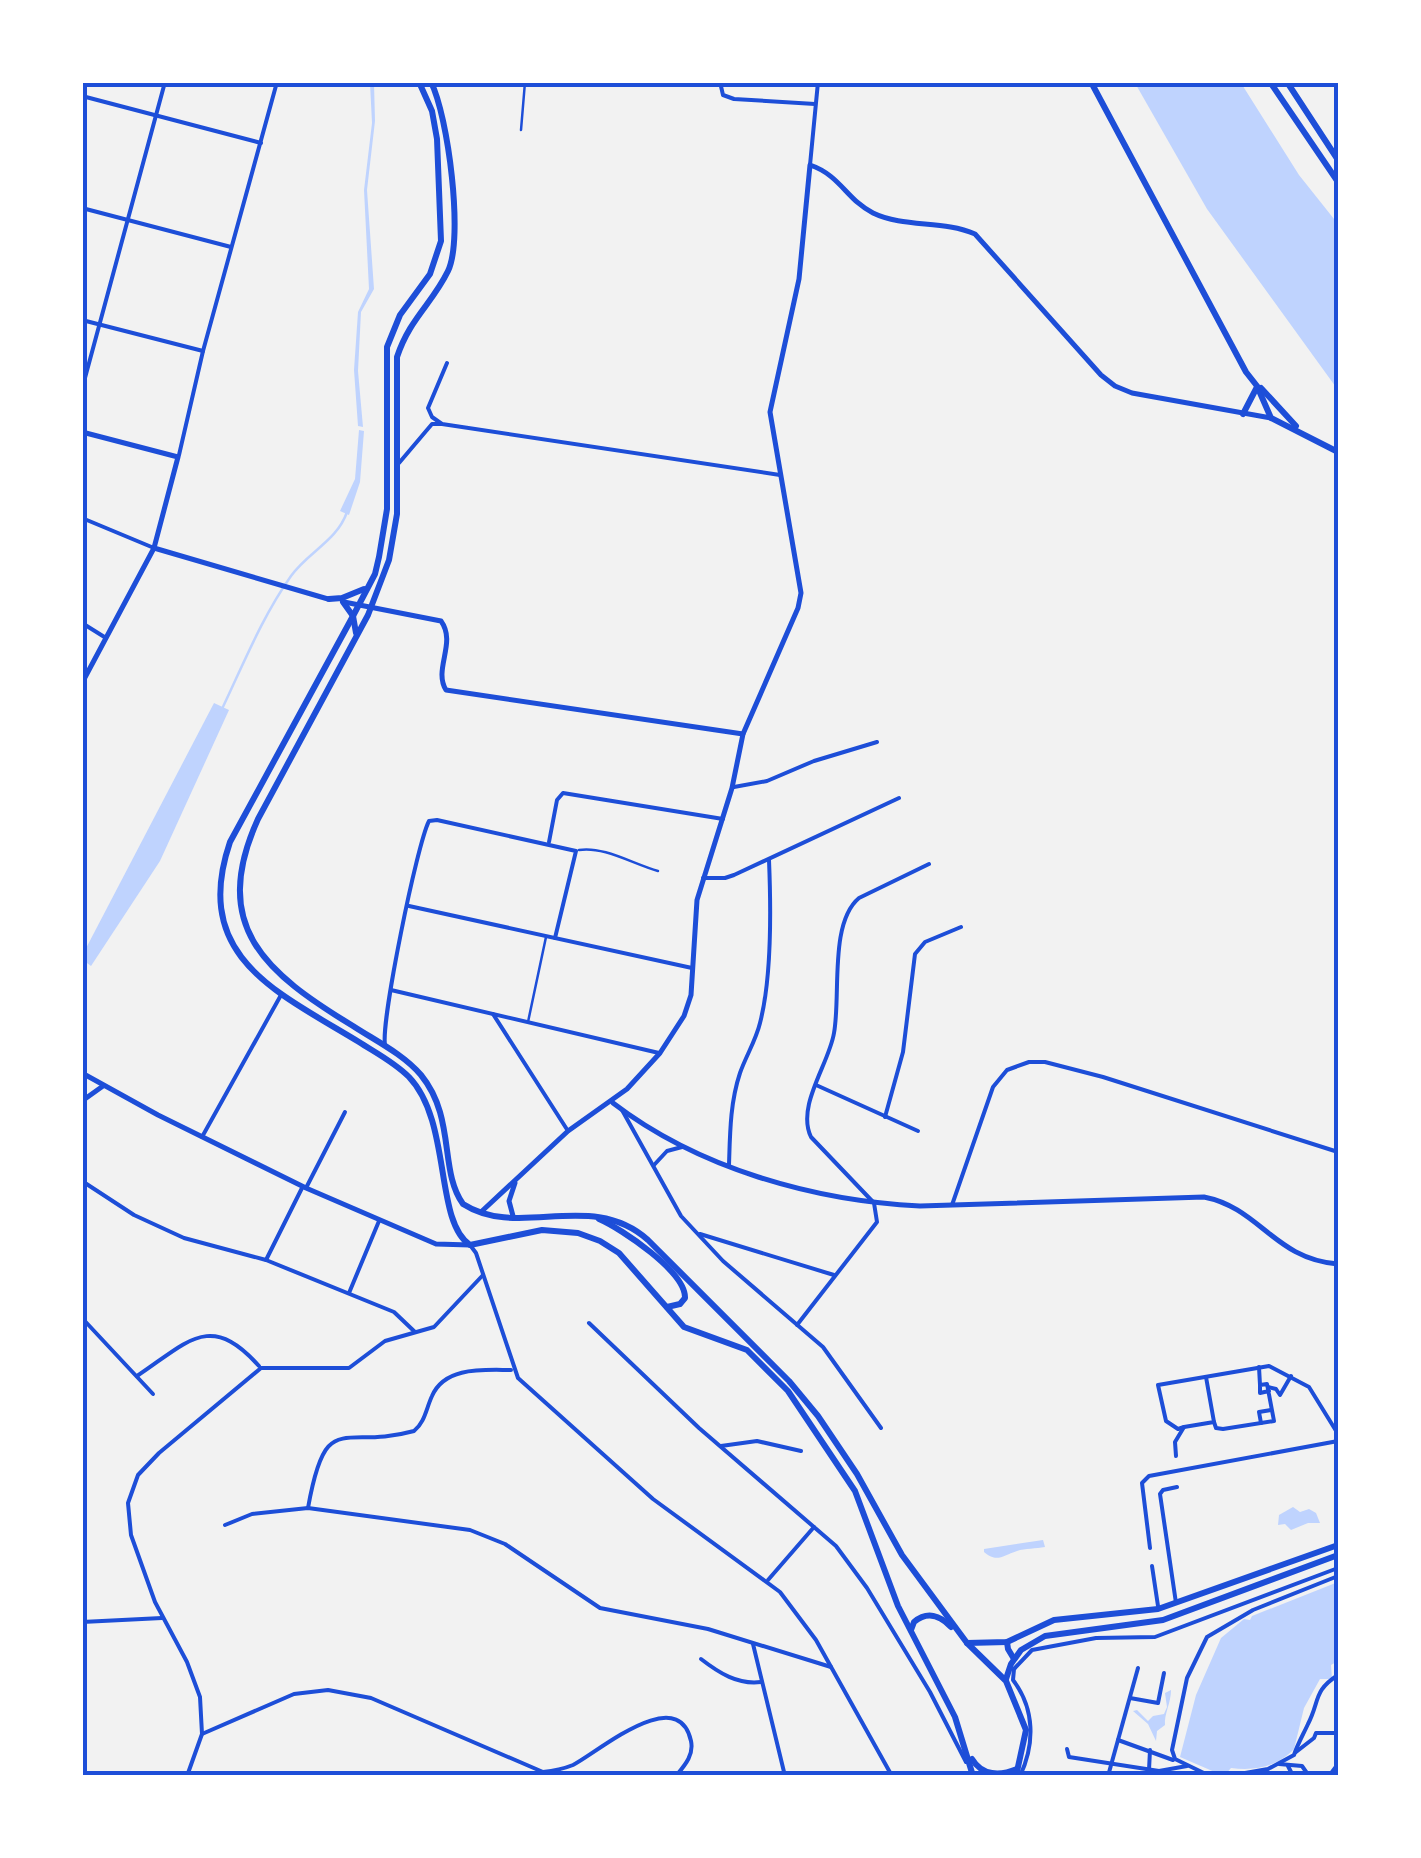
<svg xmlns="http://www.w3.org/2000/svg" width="1421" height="1858" font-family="Ubuntu,sans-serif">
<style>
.water{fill:#bfd3fe}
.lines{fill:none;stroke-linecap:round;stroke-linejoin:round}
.stream{stroke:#bfd3fe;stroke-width:2.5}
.service{stroke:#1d4ed8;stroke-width:2.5}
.pedestrian{stroke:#1d4ed8;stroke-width:4}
.minor{stroke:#1d4ed8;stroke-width:4}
.tertiary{stroke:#1d4ed8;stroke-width:5}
.secondary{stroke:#1d4ed8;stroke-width:6}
.primary{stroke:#1d4ed8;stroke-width:6}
.neatline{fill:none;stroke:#1d4ed8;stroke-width:4}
</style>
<rect width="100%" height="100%" fill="#f2f2f2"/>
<!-- water -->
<g class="water">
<polygon points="370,83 374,83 375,121 367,190 374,289 361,312 358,371 363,427 358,426 354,370 358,312 369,289 364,190 372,123"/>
<polygon points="1135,83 1241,83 1299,175 1338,224 1338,390 1207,209"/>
<polygon points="359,430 364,431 360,482 349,515 340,511 355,479"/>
<polygon points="214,703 229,710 160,861 91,966 83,960 83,954"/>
<polygon points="1293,1507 1300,1512 1309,1509 1316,1513 1320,1523 1308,1523 1291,1530 1285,1524 1278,1525 1279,1515"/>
<path d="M 1043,1540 L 1045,1547 C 1036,1549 1025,1548 1017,1551 C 1002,1556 997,1563 984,1552 L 984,1549 Z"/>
<path d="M 1338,1582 L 1338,1661 L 1331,1665 L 1332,1679 L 1320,1679 L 1304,1708 L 1294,1749 C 1277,1767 1255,1771 1231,1768 L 1224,1776 L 1180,1757 L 1196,1695 L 1221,1638 L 1244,1619 L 1250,1620 L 1252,1616 Z"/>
<path d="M 1171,1690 C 1171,1703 1164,1714 1165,1725 L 1157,1731 L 1156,1741 L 1148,1724 L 1133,1711 L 1137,1710 L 1148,1721 L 1153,1716 L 1164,1714 L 1167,1707 L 1165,1693 Z"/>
</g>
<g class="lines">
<!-- stream -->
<path class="stream" d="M 222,709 C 243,665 262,617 291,576 C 308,552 337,541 347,512"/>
<!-- service -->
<g class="service">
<polyline points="521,130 525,82"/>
<path d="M 579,850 C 604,846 633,864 658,871"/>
<polyline points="528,1022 546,937"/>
</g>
<!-- pedestrian -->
<g class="pedestrian">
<polyline points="1259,1367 1260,1385"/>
<polyline points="1268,1387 1276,1389 1280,1395 1291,1376"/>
<polyline points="1214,1422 1216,1428 1223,1429 1274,1421 1267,1384 1260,1385 1260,1393 1269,1391"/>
<polyline points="1261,1423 1259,1412 1271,1410"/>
<polyline points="1184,1427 1178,1429 1166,1421 1158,1385 1269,1366 1309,1387 1338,1434"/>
<polyline points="1176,1456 1175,1442 1184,1427 1214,1422 1206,1377"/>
<polyline points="1150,1548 1142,1483 1149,1476 1338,1441"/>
<polyline points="1152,1566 1158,1606"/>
<polyline points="1130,1698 1158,1703 1164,1673"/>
<polyline points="1118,1740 1173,1760"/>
<polyline points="1067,1749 1069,1757 1159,1771 1158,1776"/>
<polyline points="1296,1752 1314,1738 1316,1733 1338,1733"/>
<polyline points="1279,1764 1302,1766 1309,1776"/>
<polyline points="1288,1766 1293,1776"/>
<polyline points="1149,1770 1150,1750"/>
<polyline points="1159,1771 1187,1766"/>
<polyline points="1309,1773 1329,1775"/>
<path d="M 1020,1776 C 1035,1744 1035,1709 1013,1680 L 1014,1669 L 1032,1650 L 1096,1638 L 1155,1637 L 1338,1568"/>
<polyline points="1108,1776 1138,1668"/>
<polyline points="1210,1776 1175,1759 1172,1750 1187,1678 1207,1637 1253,1610 1338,1576"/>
<path d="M 1228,1776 L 1268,1769 L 1294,1755 C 1298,1743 1303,1735 1308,1724 C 1320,1701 1313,1691 1338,1675"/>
<polyline points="1329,1776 1338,1764"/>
</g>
<!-- minor -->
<g class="minor">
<polyline points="720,82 723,95 734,99 815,104"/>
<polyline points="82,96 261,143"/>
<polyline points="810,165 818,82"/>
<polyline points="82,208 231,247"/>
<polyline points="82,320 203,351"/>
<polyline points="447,363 428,408 432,417 442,424 780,475"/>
<polyline points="82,389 165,82"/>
<polyline points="179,455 203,351 277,82"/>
<polyline points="399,463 432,424 441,424"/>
<polyline points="82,518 154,548"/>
<polyline points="82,623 106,638"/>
<polyline points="734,787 767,781 814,761 877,742"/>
<polyline points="549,842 557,800 563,793 723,819"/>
<polyline points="703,878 725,878 734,875 899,798"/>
<polyline points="409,906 692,968"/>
<polyline points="391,990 659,1053"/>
<polyline points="493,1014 568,1131"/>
<path d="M 385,1045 C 381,1021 417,844 429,821 L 437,820 L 576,851 L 555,938"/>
<polyline points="816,1085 918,1131"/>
<polyline points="622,1110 681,1216 723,1261 823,1347 881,1428"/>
<polyline points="885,1117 903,1052 915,954 925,942 961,927"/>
<polyline points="202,1137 281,995"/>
<polyline points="654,1165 667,1151 682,1147"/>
<path d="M 729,1165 C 730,1134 730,1103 740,1073 C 746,1056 756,1040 760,1023 C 772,977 771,908 769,860"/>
<polyline points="82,1181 134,1215 184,1238 266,1260 394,1312 415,1332"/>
<polyline points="306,1188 345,1112"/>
<polyline points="952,1205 993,1087 1007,1070 1029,1062 1045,1062 1103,1077 1338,1152"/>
<polyline points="700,1234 834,1275"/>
<polyline points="470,1245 476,1253 518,1378 653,1499 780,1592 816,1640 892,1776"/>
<polyline points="266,1260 302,1188"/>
<polyline points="349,1293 379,1221"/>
<polyline points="82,1318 153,1394"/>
<polyline points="589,1323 699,1428 836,1546 867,1588 930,1692 966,1762"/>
<path d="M 797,1325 L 877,1222 L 874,1203 L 811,1137 C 796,1106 829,1064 834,1033 C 841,996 829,923 859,898 L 929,864"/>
<path d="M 137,1376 C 188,1342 210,1311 259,1366"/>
<polyline points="721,1446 757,1441 801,1451"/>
<path d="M 308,1508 C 326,1407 342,1451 414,1431 C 425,1422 426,1409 432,1396 C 445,1366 484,1370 511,1370"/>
<polyline points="225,1525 252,1514 308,1508 470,1530 505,1544 600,1608 708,1629 831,1667"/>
<polyline points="768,1580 814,1527"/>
<polyline points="1176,1603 1160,1494 1163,1490 1177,1487"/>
<polyline points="82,1622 162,1618"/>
<polyline points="753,1644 785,1776"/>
<path d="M 701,1659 C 719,1673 738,1685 761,1682"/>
<path d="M 202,1734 L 294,1694 L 328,1690 L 371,1698 L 543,1772 C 553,1771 563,1769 573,1765 C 597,1753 678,1682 691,1741 C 694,1755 685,1765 676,1776"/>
<polyline points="187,1776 202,1734 200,1697 187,1662 155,1602 131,1535 128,1503 138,1475 159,1453 261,1368 349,1368 385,1341 434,1327 483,1275"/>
<polyline points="338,1776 385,1776"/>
</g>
<!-- tertiary -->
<g class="tertiary">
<polyline points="82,432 178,457 154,548 82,683"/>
<polyline points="154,548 328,599"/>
<path d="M 344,602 L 441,621 C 457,643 433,669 446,690 L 743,734"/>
<polyline points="82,1073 158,1115 306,1188 436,1244 470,1245"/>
<polyline points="82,1101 103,1086"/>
<path d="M 613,1103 C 698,1168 813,1201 920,1206 L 1204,1197 C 1260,1208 1274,1259 1338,1264"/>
<path d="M 481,1212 L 568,1131 L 627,1089 L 660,1053 L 684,1016 L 691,995 L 697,900 L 732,788 L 743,734 L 798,608 L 801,593 L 770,412 L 799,279 L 810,165 C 840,175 847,200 873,213 C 904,228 943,220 975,234 L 1101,375 L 1115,386 L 1132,393 L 1271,418"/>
<polyline points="513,1216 509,1201 515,1183"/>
</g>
<!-- secondary -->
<g class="secondary">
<polyline points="1091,82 1246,372 1257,386 1271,418 1338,452"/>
<polyline points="1270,82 1338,182"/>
<polyline points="1287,82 1338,160"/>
<polyline points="1261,388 1296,426"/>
<polyline points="1243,414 1257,387"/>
</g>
<!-- primary -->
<g class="primary">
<path d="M 419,82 L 432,111 L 437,139 L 441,241 L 430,274 L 400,315 L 387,347 L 387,509 L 379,557 L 375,574 L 353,616 L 230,842 C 191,957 277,992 359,1042 C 376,1053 394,1062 409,1077 C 452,1122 434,1221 470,1245 L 542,1230 L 578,1233 L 600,1241 L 619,1253 L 684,1327 L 747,1350 L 788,1391 L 855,1491 L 898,1606 L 955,1717 L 973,1776"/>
<path d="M 431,82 C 448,116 464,238 448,271 C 432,304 410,318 397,357 L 397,514 L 389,560 L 368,615 L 258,819 C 209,927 266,973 353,1026 C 376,1041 403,1054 421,1075 C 456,1118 439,1171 463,1204 C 519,1240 591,1189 648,1240 L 789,1381 L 818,1416 L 857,1474 L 902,1555 L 967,1643 L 1006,1681 L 1026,1730 L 1016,1776"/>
<polyline points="329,599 342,598 364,589"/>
<polyline points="343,602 353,616 356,633"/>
<path d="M 599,1219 C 622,1229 686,1272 685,1298 L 680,1304 L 667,1307"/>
<path d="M 911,1630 L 914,1622 C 927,1611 940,1615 951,1627"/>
<polyline points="1007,1642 1008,1649 1014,1659"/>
<polyline points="967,1643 1007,1642 1054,1620 1158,1609 1338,1545"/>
<polyline points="1006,1679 1011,1664 1021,1650 1045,1636 1163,1620 1338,1555"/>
<path d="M 972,1759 C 982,1776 1000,1776 1017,1769"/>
</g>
</g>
<!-- border -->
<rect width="1421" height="1858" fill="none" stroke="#ffffff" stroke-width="170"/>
<rect x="85" y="85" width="1251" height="1688" class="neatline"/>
</svg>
